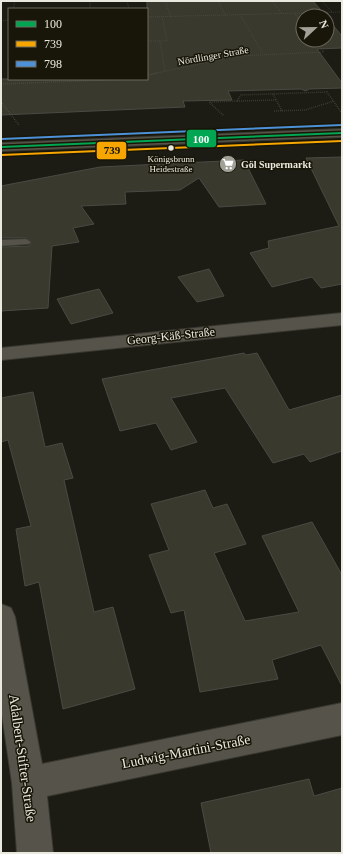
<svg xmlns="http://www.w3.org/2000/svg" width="343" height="854" font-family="Georgia,serif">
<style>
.building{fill:#3a392e;stroke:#4b4943}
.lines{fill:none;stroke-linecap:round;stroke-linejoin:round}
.lane-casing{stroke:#393831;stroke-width:2}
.street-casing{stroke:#393831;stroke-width:2}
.secondary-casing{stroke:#393831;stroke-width:2}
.path-far1{stroke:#595850;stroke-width:1;stroke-dasharray:0.5 1.5;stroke-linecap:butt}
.path{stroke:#595850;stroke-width:1.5;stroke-dasharray:0.5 1.5;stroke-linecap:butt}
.lane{fill:#56544a;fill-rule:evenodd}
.street{fill:#56544a;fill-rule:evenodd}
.secondary{fill:#565447;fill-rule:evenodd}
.bus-1-casing{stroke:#181608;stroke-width:3}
.bus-2-casing{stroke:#181608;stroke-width:3}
.bus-3-casing{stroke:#181608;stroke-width:3}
.bus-1{fill:#00a651;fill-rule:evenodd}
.bus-2{fill:#f7a600;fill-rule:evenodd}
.bus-3{fill:#4d91d8;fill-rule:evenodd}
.bus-dot{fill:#eae9df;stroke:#181608;stroke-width:1.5}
.labels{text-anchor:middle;stroke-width:3;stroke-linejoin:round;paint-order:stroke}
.far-bus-label{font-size:9px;fill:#eae9df;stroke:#181608}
.far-street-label{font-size:10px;fill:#eae9df;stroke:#181608}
.far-poi-label{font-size:10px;font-weight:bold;fill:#eae9df;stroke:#181608;text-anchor:start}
.street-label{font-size:12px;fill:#eae9df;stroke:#181608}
.near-street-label{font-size:14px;fill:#eae9df;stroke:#181608}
.line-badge{stroke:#181608;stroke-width:1.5}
.badge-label{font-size:11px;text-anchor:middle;font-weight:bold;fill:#fff}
.pale-badge-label{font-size:11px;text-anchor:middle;font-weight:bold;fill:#111}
</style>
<rect width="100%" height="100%" fill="#1d1c14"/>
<!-- building -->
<g class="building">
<polygon points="147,1 313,1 326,16 303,16 303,40 327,40 327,18 342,36 342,48 317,49 342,83 342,88 309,89 306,91 301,89 228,91 232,100 183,101 185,107 1,115 1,79 147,79"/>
<polygon points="342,157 342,284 321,288 312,277 272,287 250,253 269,248 268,241 339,226 306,158"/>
<polygon points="244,160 266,204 219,207 199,178 180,190 125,192 126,204 81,206 94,224 73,228 79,242 52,246 48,308 1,311 1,247 29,246 32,242 26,238 1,238 1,186 100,167"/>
<polygon points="209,269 224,296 197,302 178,277"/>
<polygon points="99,289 113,313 71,324 57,299"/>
<polygon points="244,353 246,355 257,353 289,410 342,395 342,451 310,462 304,454 273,463 225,388 171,398 197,442 171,450 156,423 120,431 102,379"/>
<polygon points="33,392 45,447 62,443 73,478 64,480 94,612 113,607 135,689 63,709 39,582 25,586 16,529 31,526 8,440 1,442 1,398"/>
<polygon points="205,490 213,508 227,504 246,544 214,553 245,621 299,612 262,536 312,522 342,575 342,686 321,645 272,660 278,679 200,692 184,610 171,613 149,555 169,550 151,504"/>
<polygon points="309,779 314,796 342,788 342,853 211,853 201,803"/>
</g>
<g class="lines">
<defs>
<polygon id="lane" points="26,239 31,242 29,244 1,246 1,240"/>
<g id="street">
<polygon points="342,313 342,325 1,360 1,348"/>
<polygon points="1,604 11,608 15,617 42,764 342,703 342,735 47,796 53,853 17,853 12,783 1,708"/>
</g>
<polygon id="secondary" points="342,129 342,137 1,151 1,143"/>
</defs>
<!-- lane casing -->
<use href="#lane" class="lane-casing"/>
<!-- street casing -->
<use href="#street" class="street-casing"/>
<!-- secondary casing -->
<use href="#secondary" class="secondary-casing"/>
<!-- path-far1 -->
<g class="path-far1">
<polyline points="90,1 90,9"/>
<polyline points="127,1 129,9"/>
<polyline points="165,1 171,17"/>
<polyline points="218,1 226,16"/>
<polyline points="272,1 282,14"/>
<polyline points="322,1 332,12"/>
<polyline points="13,9 15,1"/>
<polyline points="295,14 303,25"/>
<polyline points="241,16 263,54"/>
<polyline points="147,17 342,12"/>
<polyline points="1,21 9,20"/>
<polyline points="147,41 167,41 162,16"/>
<polyline points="160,41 165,71"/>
<polyline points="152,74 237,56 324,52 315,40"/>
</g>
<!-- path -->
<g class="path">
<polyline points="147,75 157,73"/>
<polyline points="1,84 127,79"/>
<polyline points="273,94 282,111"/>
<polyline points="237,101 276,100"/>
<polyline points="1,102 19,125"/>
<polyline points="274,111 305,110 334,101"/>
<polyline points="223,115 209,102 237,101 241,95 327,92 341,112"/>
</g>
<!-- lane -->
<use href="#lane" class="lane"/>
<!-- street -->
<use href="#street" class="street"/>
<!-- secondary -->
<use href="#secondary" class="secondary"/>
<defs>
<polygon id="bus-1" points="342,132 342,134 1,148 1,146"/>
<polygon id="bus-2" points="342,140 342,142 1,156 1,154"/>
<polygon id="bus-3" points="342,124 342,126 1,140 1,138"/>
</defs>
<!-- bus-1 casing -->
<use href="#bus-1" class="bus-1-casing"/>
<!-- bus-2 casing -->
<use href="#bus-2" class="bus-2-casing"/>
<!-- bus-3 casing -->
<use href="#bus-3" class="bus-3-casing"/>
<!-- bus-1 -->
<use href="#bus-1" class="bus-1"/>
<!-- bus-2 -->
<use href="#bus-2" class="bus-2"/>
<!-- bus-3 -->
<use href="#bus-3" class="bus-3"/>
</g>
<!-- icons -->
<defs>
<symbol id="supermarket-disc" viewBox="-11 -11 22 22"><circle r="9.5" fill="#a2a198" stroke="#181608"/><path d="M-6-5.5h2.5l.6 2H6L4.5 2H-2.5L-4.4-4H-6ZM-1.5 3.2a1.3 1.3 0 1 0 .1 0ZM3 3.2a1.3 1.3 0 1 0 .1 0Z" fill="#fff"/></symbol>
</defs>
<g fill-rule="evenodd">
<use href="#supermarket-disc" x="218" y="154" width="20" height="20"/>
</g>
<!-- markers -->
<circle class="bus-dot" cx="171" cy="148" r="3.5"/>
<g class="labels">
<!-- far-bus labels -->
<g class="far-bus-label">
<text x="171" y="162">Königsbrunn<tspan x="171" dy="10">Heidestraße</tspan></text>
</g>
<!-- far-street labels -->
<g class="far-street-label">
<text transform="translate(213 55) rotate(-10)" y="4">Nördlinger Straße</text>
</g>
<!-- far-poi labels -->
<g class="far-poi-label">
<text x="241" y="168">Göl Supermarkt</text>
</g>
<!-- street labels -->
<g class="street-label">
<text transform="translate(171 336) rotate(-6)" y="4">Georg-Käß-Straße</text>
</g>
<!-- near-street labels -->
<g class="near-street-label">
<text transform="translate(186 751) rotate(-11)" y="5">Ludwig-Martini-Straße</text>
<text transform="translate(23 758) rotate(82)" y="5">Adalbert-Stifter-Straße</text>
</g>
</g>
<g class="line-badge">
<rect x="186" y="129" width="31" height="19" rx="4" fill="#00a651"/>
<rect x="96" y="141" width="31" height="19" rx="4" fill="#f7a600"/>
</g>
<g class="badge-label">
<text x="201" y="143">100</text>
</g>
<g class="pale-badge-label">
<text x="112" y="154">739</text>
</g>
<!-- border -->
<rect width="343" height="854" fill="none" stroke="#eae9df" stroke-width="4"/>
<!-- legend -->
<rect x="8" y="8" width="140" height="72" fill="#181608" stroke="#6c6a5e"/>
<rect x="16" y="21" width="20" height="6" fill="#00a651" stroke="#6c6a5e"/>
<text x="44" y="28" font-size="12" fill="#eae9df">100</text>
<rect x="16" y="41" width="20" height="6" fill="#f7a600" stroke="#6c6a5e"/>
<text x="44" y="48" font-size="12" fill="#eae9df">739</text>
<rect x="16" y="61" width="20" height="6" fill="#4d91d8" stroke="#6c6a5e"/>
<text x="44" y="68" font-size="12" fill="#eae9df">798</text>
<!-- north arrow -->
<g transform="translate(315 28) rotate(68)"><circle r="19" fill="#181608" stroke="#6c6a5e"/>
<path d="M0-3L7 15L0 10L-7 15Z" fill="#a2a198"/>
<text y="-6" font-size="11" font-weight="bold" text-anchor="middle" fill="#eae9df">N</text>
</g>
</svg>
